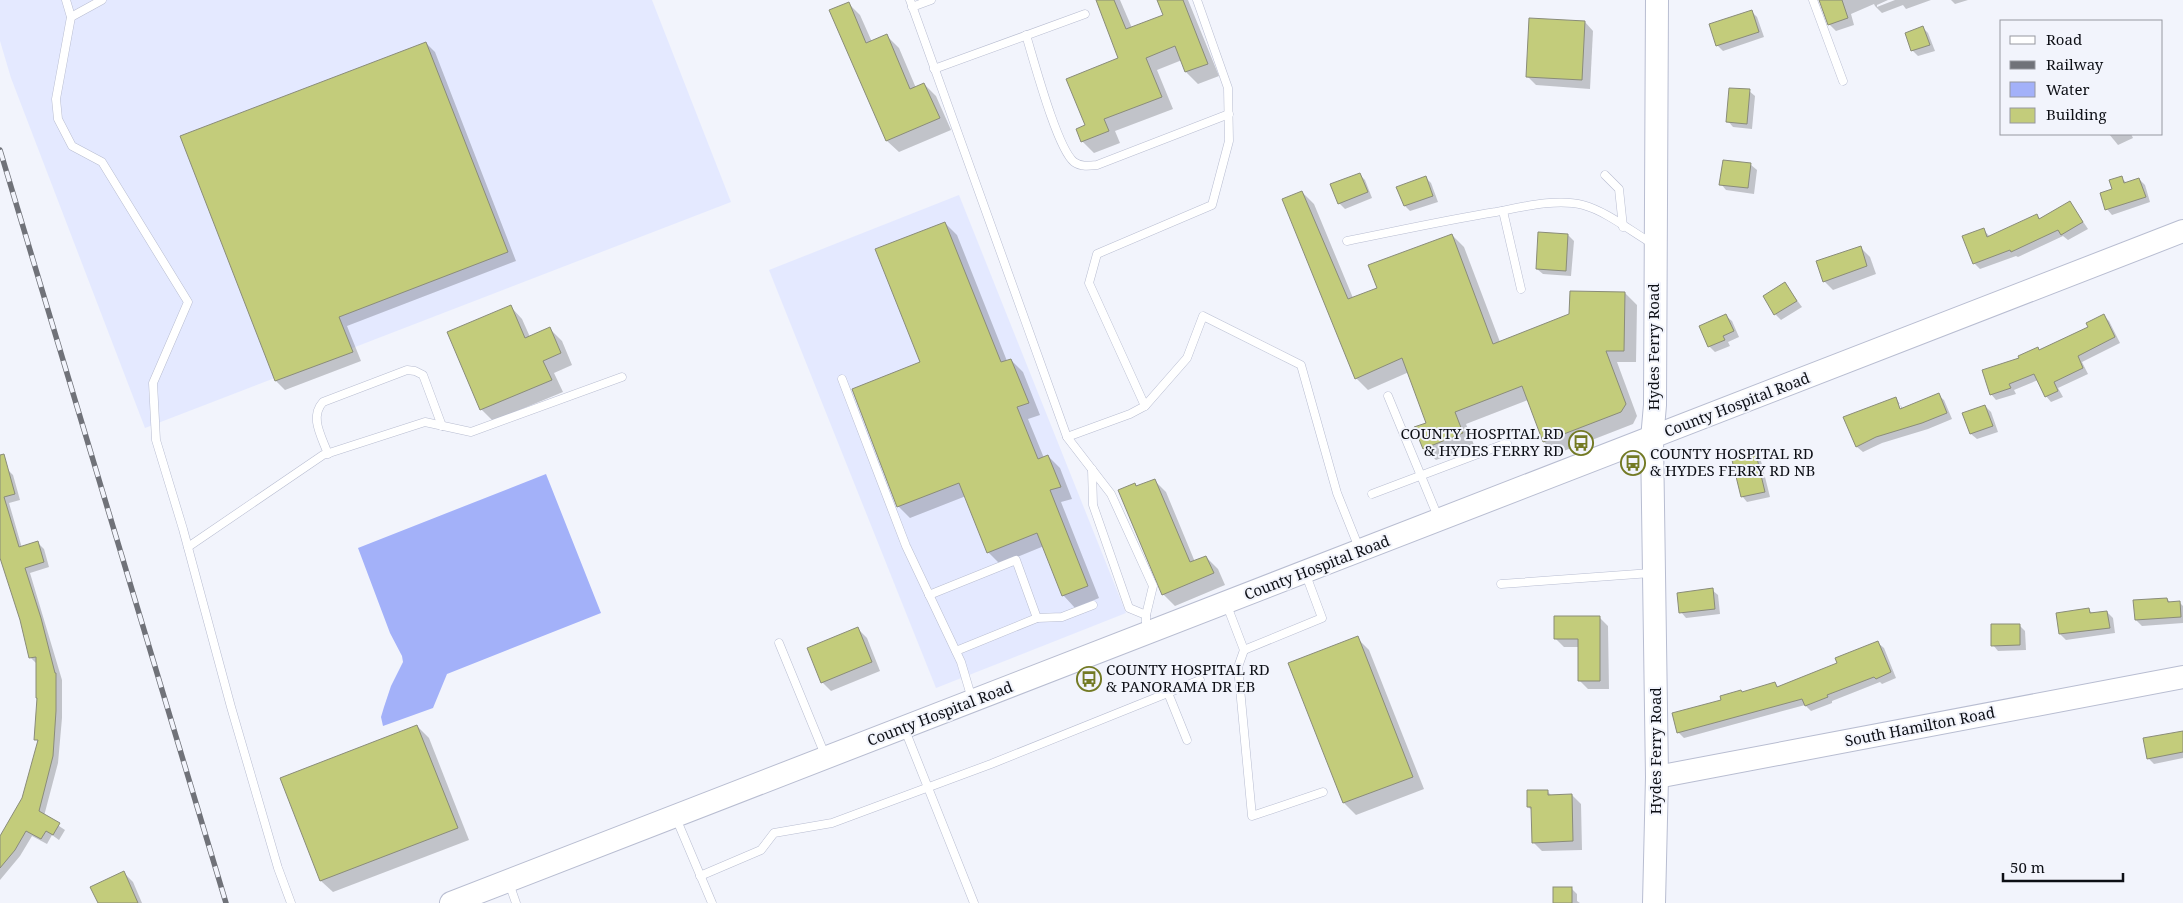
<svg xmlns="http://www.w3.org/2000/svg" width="2183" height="903" font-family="'Noto Serif',serif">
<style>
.built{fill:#e4e9ff}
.water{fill:#a3b1f9}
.shadow{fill:#0003;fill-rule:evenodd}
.building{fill:#c3cc7b;stroke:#8a8c79}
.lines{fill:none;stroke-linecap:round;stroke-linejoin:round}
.lane-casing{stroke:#b8bdd1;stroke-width:9}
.secondary-casing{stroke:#b8bdd1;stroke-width:24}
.lane{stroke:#fff;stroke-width:8}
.secondary{stroke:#fff;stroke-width:22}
.rail-casing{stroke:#707279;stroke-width:5.5}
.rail{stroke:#f2f4fc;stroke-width:4;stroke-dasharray:11;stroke-linecap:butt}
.labels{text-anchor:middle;stroke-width:4;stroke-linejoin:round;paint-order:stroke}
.street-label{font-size:15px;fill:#0d0f15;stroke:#f2f4fc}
.poi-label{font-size:15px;fill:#0d0f15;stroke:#f2f4fc;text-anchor:start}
</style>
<rect width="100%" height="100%" fill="#f2f4fc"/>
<!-- built -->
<g class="built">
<polygon points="0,0 652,0 731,202 145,428 11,78 0,41"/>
<polygon points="959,195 1126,613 936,688 769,270"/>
</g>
<!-- water -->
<polygon class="water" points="546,474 601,613 447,674 433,708 383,726 381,717 384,707 391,686 403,662 402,656 390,633 358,548"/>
<!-- shadow -->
<g class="shadow">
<polygon points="1097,0 1120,0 1132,28 1164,16 1158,0 1188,0 1219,76 1198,84 1186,72 1182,60 1157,70 1173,109 1115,131 1120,143 1094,153 1082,141 1086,126 1120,59"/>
<polygon points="1829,0 1888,0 1877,5 1877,7 1895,0 1931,0 1906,9 1903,5 1882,13 1875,6 1874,4 1851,14 1854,25 1836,31 1829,24"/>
<polygon points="1951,0 1968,0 1955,4"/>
<polygon points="848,3 860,15 872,42 887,36 899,48 916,88 924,84 936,96 951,130 899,152 887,141"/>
<polygon points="1751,11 1757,17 1764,37 1723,51 1717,45"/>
<polygon points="1585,22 1593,31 1590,89 1536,85 1527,76"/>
<polygon points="1923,28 1928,33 1935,51 1918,56 1913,51 1906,34"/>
<polygon points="426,43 435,52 516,261 347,326 361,361 285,390 276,381 181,137"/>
<polygon points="1749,91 1755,96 1752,129 1733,127 1728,121"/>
<polygon points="2109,134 2131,134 2133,138 2118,145"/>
<polygon points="1724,161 1751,165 1757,170 1754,194 1726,190 1721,184"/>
<polygon points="1359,174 1365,180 1372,198 1345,209 1339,203"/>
<polygon points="1426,178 1431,183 1438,202 1410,211 1405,206"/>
<polygon points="2121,178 2127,183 2139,179 2145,185 2150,202 2112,215 2107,209 2114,190"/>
<polygon points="1302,192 1314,204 1353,298 1378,289 1452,235 1464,247 1500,342 1625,293 1637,305 1636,362 1617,362 1637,416 1633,424 1556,454 1544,442 1528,400 1466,424 1474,445 1436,460 1424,448 1428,423 1409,372 1368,390 1356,378"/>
<polygon points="2070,202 2088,229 2068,240 2063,236 2018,257 2016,256 1980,269 1974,263 1983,229 1990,237 2036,216 2040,219"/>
<polygon points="945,223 957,235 1007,361 1011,360 1023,372 1040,415 1028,419 1044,458 1048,456 1060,468 1072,499 1061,502 1099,598 1075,608 1064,596 1044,546 1000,564 988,552 966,496 910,518 898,506"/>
<polygon points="1568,235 1574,241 1571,276 1543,274 1537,269"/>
<polygon points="1861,248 1870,257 1876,274 1833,290 1824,281"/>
<polygon points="1785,284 1802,307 1781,320 1775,314"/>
<polygon points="511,307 522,319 530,337 550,329 562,341 572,365 554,373 563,392 493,421 481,409"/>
<polygon points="1726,316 1732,321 1739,337 1728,342 1730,346 1715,352 1709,346"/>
<polygon points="2104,316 2109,321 2120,343 2082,362 2088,374 2058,388 2063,397 2051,402 2046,396 2038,380 2014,390 2016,394 1996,400 1991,394 2021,359 2089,327"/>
<path d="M 1938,395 L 1944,400 L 1952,419 L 1928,429 L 1882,443 L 1863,452 L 1857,447 L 1845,418 L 1896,398 L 1903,409 ZM 1897,404 L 1900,404 L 1903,414 L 1901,415 Z"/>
<polygon points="1985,406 1991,412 1998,432 1977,439 1971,434"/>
<polygon points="1756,456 1761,461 1770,497 1747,502 1742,496"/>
<polygon points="0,469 7,469 13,475 20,500 9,503 22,548 38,543 44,549 49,567 30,573 62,680 62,718 58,763 44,816 65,830 59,840 52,835 47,844 32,836 20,856 0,880 0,839 24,798 39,742 36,739 39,698 37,664 31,658 0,550"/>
<polygon points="1154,480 1166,492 1195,562 1206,557 1218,569 1225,585 1175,606 1163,594 1135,484 1138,487"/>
<polygon points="1712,590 1718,595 1720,614 1686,618 1681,612"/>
<polygon points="2167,599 2171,603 2179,602 2183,606 2183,623 2142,626 2136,620"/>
<polygon points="2089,610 2093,614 2107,612 2113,618 2115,633 2066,640 2060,634"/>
<polygon points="1599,617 1608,626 1609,689 1588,689 1579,680 1579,647 1564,647 1555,638"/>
<polygon points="2019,625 2025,631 2026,650 1998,651 1993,645"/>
<polygon points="858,629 867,638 880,671 831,691 822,682"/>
<polygon points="1357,638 1369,650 1424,789 1356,815 1344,803 1290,664"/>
<polygon points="1878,643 1884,648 1896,678 1882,684 1880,682 1832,701 1832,703 1811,711 1805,705 1684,738 1678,732 1723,701 1741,691 1743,693 1775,683 1779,688 1839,664"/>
<polygon points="417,726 429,738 469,840 333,892 321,881 281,778"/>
<polygon points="2183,732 2183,758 2154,764 2148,758"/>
<polygon points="1547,791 1552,796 1572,795 1581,804 1582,850 1542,851 1533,842 1533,811 1528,807"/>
<polygon points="124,873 133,882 142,903 99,903"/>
<polygon points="1571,888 1577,894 1577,901 1580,903 1554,903"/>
</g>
<!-- building -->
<g class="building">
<polygon points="1096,0 1114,0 1126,29 1163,15 1157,0 1183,0 1208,64 1185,72 1175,46 1146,58 1162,97 1104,119 1109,131 1081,142 1076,129 1085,125 1066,79 1118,58"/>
<polygon points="1819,0 1842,0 1848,18 1828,25"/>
<polygon points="849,2 866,43 887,34 910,89 924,83 940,118 886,141 829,10"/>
<polygon points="1752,10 1759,32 1716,46 1709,24"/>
<polygon points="1529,18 1585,21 1582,80 1526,77"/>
<polygon points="1923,26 1930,45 1911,51 1905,33"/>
<polygon points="426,42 508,252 339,317 353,352 275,381 180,136"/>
<polygon points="1729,88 1750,89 1747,124 1726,122"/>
<polygon points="1723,160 1751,163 1748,188 1719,185"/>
<polygon points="1360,173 1368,192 1338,204 1330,184"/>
<polygon points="1426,176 1433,196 1404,206 1396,187"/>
<polygon points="2122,176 2124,183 2139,178 2146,197 2105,210 2100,193 2112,189 2109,180"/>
<polygon points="1302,191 1348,299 1377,288 1368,265 1452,234 1493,344 1569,314 1570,291 1625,292 1624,351 1606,351 1626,404 1621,412 1543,442 1522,386 1455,412 1463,433 1423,449 1414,427 1426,423 1402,358 1355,379 1282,199"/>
<polygon points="2070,201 2083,222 2061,235 2058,230 2011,252 2010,250 1973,264 1962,236 1984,228 1987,237 2037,214 2039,219"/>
<polygon points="945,222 1001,362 1011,359 1029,403 1017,407 1038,459 1048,455 1061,487 1050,490 1088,586 1062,596 1037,533 987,553 959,483 897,507 852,389 920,362 875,249"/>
<polygon points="1538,232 1568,234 1566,271 1536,269"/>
<polygon points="1861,246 1867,266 1823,282 1816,261"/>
<polygon points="1785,282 1797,301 1774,315 1763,296"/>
<polygon points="511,305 525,338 550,327 561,353 543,361 552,380 480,410 447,332"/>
<polygon points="1726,314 1734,331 1723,336 1725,340 1708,347 1699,326"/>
<polygon points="2104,314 2115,337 2078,356 2083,368 2054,382 2058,391 2045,397 2034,374 2009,384 2011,388 1990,395 1982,370 2019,358 2018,356 2038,347 2039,350 2088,327 2086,323"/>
<polygon points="1939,393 1947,413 1922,423 1876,437 1856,447 1843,417 1896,397 1900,409"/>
<polygon points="1985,405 1993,426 1970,434 1962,413"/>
<polygon points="4,454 15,494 4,497 19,547 38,541 44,562 25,568 41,618 55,673 56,673 56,711 53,756 39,811 60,823 53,835 46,831 41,839 26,831 15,850 0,868 0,836 22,798 38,740 34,740 37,698 36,698 36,657 29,658 20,620 0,558 0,455"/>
<polygon points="1756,454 1765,492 1741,497 1732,460"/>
<polygon points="1155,479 1190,562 1206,556 1214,573 1162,595 1118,490 1135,483 1136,486"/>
<polygon points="1713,588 1715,609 1679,613 1677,593"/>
<polygon points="2167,598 2168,602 2180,601 2181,617 2135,620 2133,600"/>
<polygon points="2089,608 2090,613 2107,611 2110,628 2059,634 2056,613"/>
<polygon points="1554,616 1600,616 1600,681 1578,681 1578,639 1554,639"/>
<polygon points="1991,624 2020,624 2020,645 1991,646"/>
<polygon points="858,627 872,662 821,683 807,648"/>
<polygon points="1358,636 1413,777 1343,803 1288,663"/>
<polygon points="1878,641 1891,672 1876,679 1874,677 1827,695 1828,697 1805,706 1802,699 1677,733 1672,713 1721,700 1720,696 1741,690 1742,692 1775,682 1777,687 1837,663 1835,658"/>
<polygon points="417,725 458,828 320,881 280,778"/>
<polygon points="2183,731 2183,752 2147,759 2143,738"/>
<polygon points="1527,790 1548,790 1548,795 1572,794 1573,841 1532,843 1531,807 1527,807"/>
<polygon points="124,871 138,903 98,903 90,887"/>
<rect x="1553" y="887" width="19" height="16"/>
</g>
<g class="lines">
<defs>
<g id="lane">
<polyline points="66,0 71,17"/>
<polyline points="102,0 71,17 56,99 58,119 72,146 102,162 188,302 153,383 156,440 183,529 231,707 278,868 291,903"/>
<polyline points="910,0 1067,437 1111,494 1153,586 1146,615 1146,631"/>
<polyline points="1813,0 1843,81"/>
<polyline points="912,7 931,0"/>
<path d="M 1026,35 C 1034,61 1057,148 1074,162 C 1081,167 1089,166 1097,165 L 1229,114"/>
<polyline points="934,69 1085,14"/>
<polyline points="1605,175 1619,189 1623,227"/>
<polyline points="1503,211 1521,289"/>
<path d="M 1347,241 C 1397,231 1446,220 1496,212 C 1522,207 1557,198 1583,205 C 1606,211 1632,232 1653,244"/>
<polyline points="842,379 906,546 961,662 972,699"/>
<polyline points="1388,396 1438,517"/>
<polyline points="1145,406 1187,358 1203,316 1301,365 1337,493 1359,548"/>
<polyline points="1067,437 1130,414 1145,406 1089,283 1097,254 1212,205 1229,141 1228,88 1197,0"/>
<path d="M 328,454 C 322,437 309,417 323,402 L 407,370 L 415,371 L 423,375 L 442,426"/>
<polyline points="1092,469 1093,505 1129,608 1146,615"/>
<polyline points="1372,494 1507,443"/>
<polyline points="188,547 323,455 425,422 471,432 622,377"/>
<polyline points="1501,584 1651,573"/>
<polyline points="929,595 1016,560 1037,618"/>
<polyline points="1226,603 1244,650 1322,618 1306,575"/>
<polyline points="779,643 825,755"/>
<polyline points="1244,650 1238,667 1252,816 1323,792"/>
<polyline points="956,651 1037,618 1062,617 1093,605"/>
<polyline points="1168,693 1187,740"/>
<polyline points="905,730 974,903"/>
<polyline points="676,818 712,903"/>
<polyline points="700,876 761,850 774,833 832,823 991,764 1200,680"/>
<polyline points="509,883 516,903"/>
</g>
<g id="secondary">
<polyline points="1657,777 2183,677"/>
<polyline points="451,903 2183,231"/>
<polyline points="1654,903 1657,777 1652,439 1655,405 1657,0"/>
</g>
</defs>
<!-- lane casing -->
<use href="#lane" class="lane-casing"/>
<!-- secondary casing -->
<use href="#secondary" class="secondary-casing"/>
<!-- lane -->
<use href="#lane" class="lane"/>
<!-- secondary -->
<use href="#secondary" class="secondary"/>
<defs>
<polyline id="rail" points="0,150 226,903"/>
</defs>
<!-- rail casing -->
<use href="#rail" class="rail-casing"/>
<!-- rail -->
<use href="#rail" class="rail"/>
</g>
<!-- icons -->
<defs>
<symbol id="bus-ring" viewBox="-11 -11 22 22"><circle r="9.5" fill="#f2f4fc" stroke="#737a24" stroke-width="1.5"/><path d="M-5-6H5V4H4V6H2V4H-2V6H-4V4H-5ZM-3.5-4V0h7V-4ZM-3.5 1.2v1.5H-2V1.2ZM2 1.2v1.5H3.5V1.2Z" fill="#737a24"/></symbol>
</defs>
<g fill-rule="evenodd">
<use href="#bus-ring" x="1567" y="429" width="28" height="28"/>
<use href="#bus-ring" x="1619" y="449" width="28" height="28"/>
<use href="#bus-ring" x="1075" y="665" width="28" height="28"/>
</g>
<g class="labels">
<!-- street labels -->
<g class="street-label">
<text transform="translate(1654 347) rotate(-90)" y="5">Hydes Ferry Road</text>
<text transform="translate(1737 405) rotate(-21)" y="5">County Hospital Road</text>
<text transform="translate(1317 568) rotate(-21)" y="5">County Hospital Road</text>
<text transform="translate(940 714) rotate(-21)" y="5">County Hospital Road</text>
<text transform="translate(1920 727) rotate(-11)" y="5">South Hamilton Road</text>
<text transform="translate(1656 751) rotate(-90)" y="5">Hydes Ferry Road</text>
</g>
<!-- poi labels -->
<g class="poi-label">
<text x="1564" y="439" text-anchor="end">COUNTY HOSPITAL RD<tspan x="1564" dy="17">&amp; HYDES FERRY RD</tspan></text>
<text x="1650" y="459">COUNTY HOSPITAL RD<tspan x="1650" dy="17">&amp; HYDES FERRY RD NB</tspan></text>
<text x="1106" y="675">COUNTY HOSPITAL RD<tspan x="1106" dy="17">&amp; PANORAMA DR EB</tspan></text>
</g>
</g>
<!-- legend -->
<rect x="2000" y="20" width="162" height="115" fill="#f2f4fc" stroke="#9698a0"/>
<rect x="2010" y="36" width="25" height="8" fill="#ffffff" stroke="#9698a0"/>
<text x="2046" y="45" font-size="15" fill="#0d0f15">Road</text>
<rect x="2010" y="61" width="25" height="8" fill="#707279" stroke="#9698a0"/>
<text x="2046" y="70" font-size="15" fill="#0d0f15">Railway</text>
<rect x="2010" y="82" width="25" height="15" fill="#a3b1f9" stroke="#9698a0"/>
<text x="2046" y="95" font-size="15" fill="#0d0f15">Water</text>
<rect x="2010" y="108" width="25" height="15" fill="#c3cc7b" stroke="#9698a0"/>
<text x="2046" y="120" font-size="15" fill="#0d0f15">Building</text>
<!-- scale -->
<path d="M2003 873v8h120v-8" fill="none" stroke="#0d0f15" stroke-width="2.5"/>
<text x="2010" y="873" font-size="15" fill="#0d0f15" stroke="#f2f4fc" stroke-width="4" paint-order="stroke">50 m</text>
</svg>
